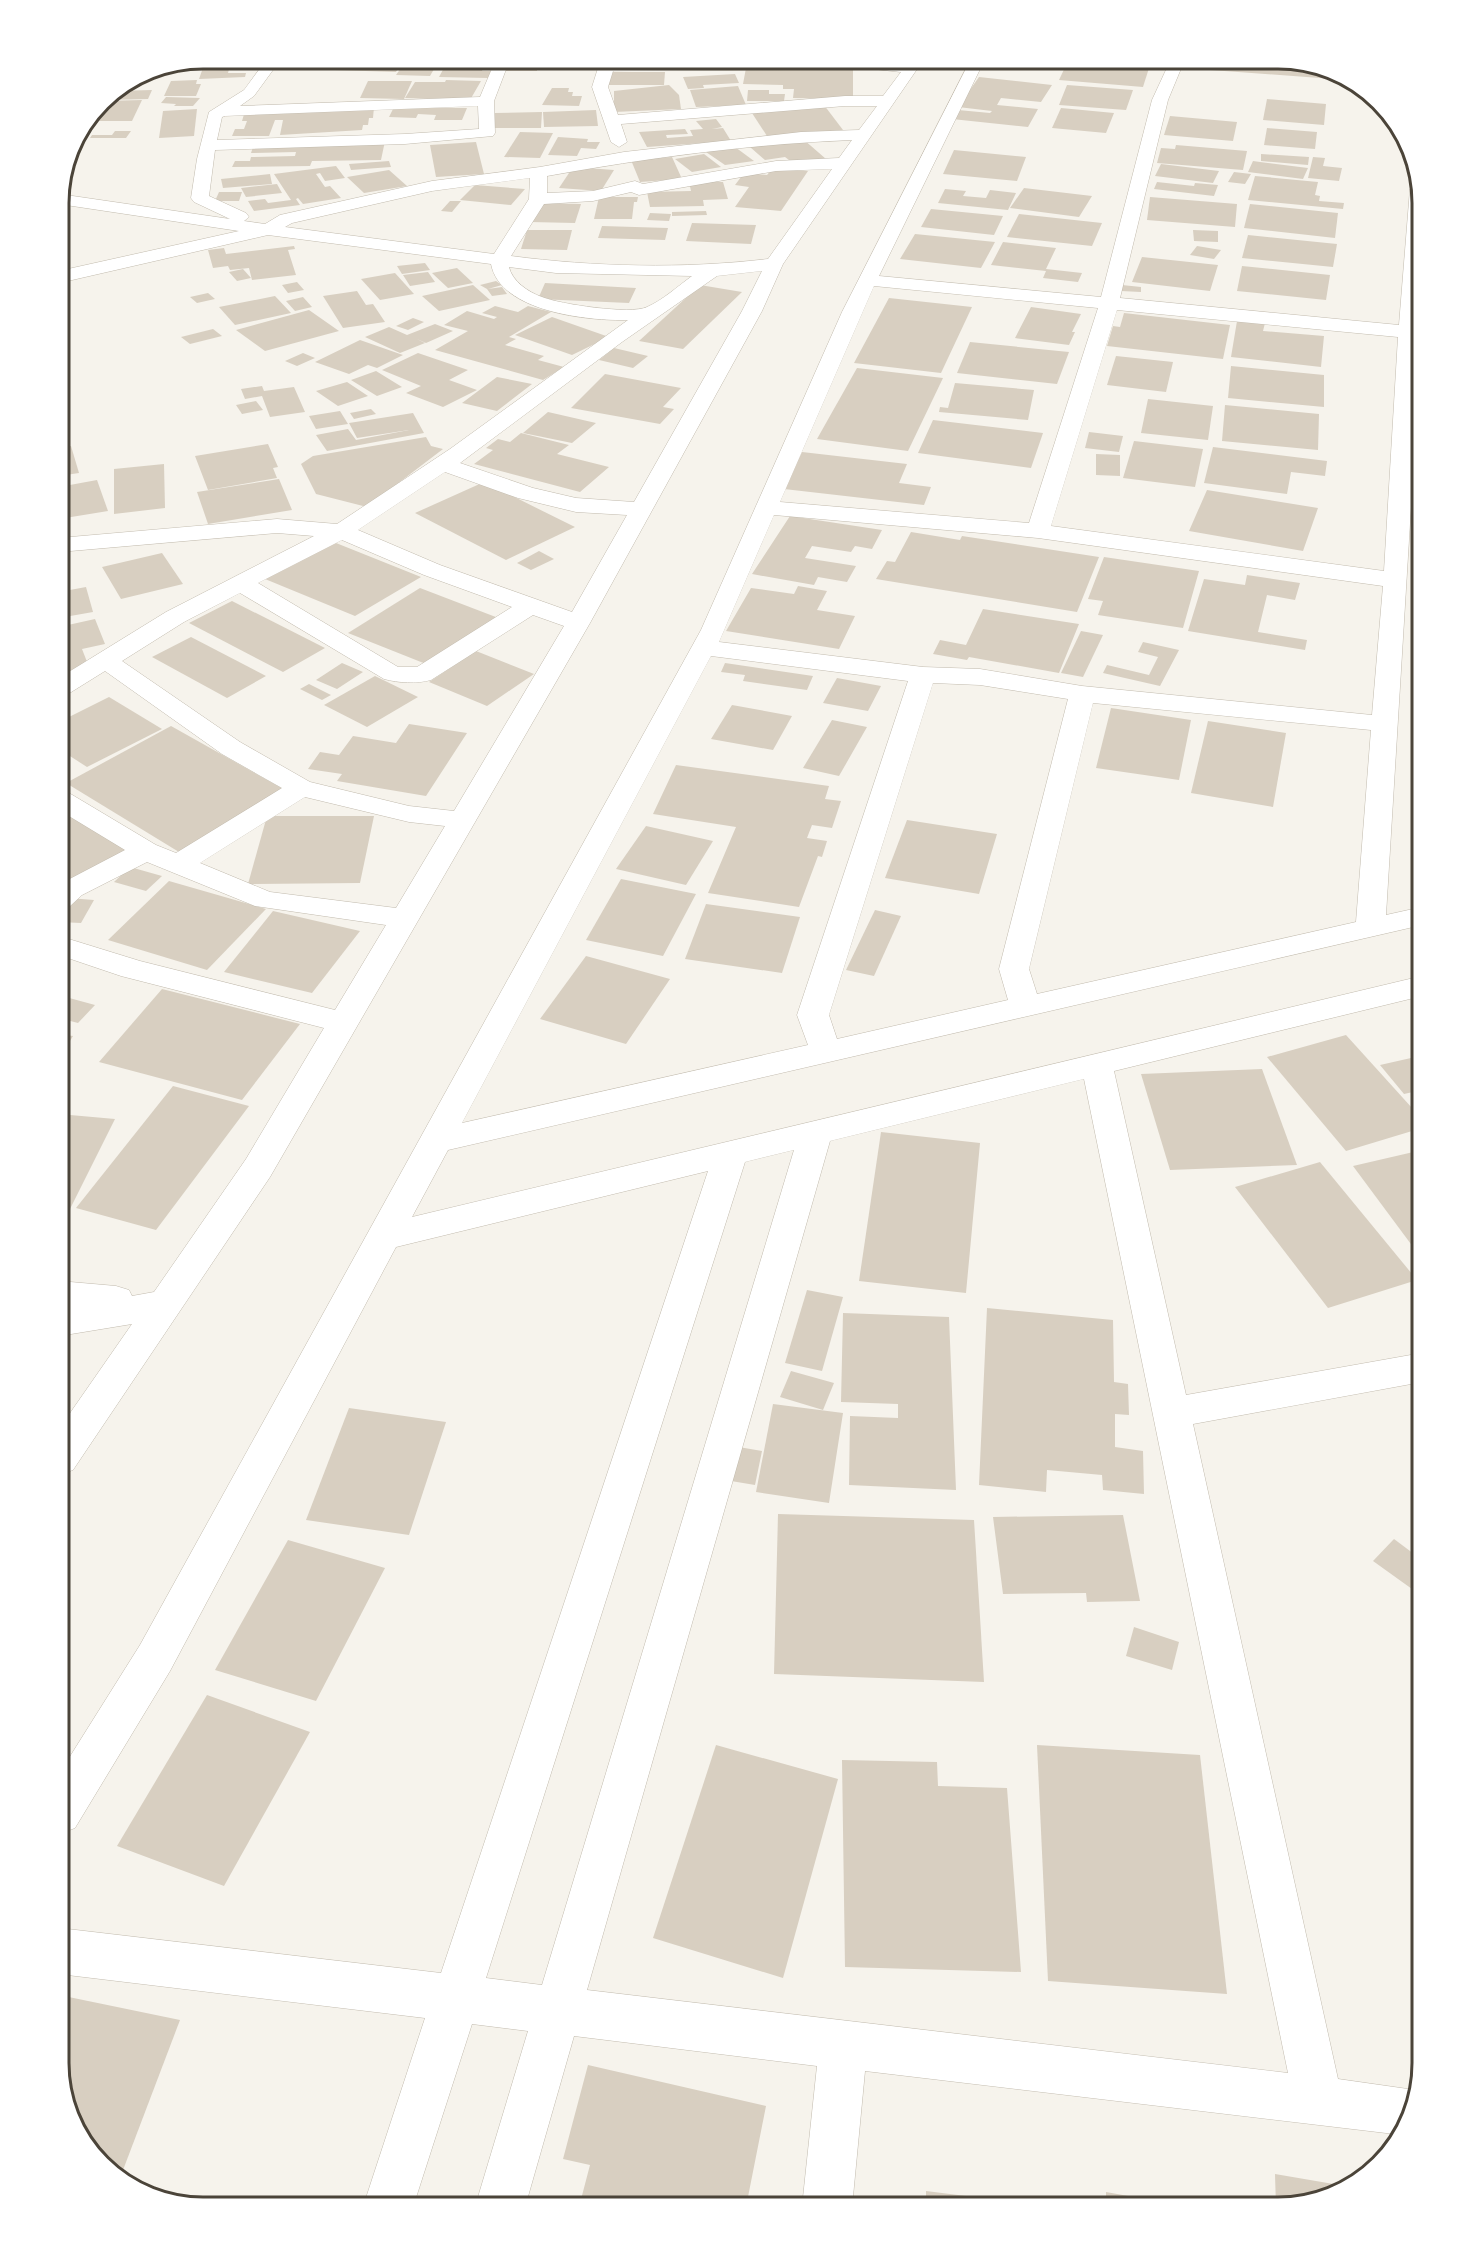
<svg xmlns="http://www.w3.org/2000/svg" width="1481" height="2266" font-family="'Work Sans',sans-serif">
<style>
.building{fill:#d8cfc1}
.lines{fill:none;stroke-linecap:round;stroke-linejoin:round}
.minor-casing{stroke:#c2bbae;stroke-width:1}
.minor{fill:#fff;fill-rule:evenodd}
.rim{fill:none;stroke:#4b4439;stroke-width:3}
</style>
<rect width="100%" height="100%" fill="#f6f3ec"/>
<!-- building -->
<g class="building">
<polygon points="204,59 251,59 250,61 203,62"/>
<polygon points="313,59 338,59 332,69 316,69 320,62 311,61"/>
<polygon points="343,59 403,59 396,72 335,70"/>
<polygon points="472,59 488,61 486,66 439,65 442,60 472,60"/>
<polygon points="504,59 555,59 554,67 537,67 537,71 502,71"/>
<polygon points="1095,59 1148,59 1146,64"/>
<polygon points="1199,59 1287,59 1350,80 1350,84 1333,83 1333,79 1197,69"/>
<polygon points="1068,61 1149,68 1143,87 1059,80"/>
<polygon points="249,64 247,68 229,69 228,73 246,73 245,77 199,79 204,65"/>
<polygon points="445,66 483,68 482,71 492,71 488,78 439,77"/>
<polygon points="162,67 160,75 152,75 159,76 156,79 145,78 149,75 141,75 137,87 121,87 148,69"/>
<polygon points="401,68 434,69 430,76 396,75"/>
<polygon points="746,68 853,69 853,99 793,98 794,89 783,89 783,85 743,84"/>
<polygon points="605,72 665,72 664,85 603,85"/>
<polygon points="735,74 739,83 703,85 704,88 688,89 683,77"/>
<polygon points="979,77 1052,85 1041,102 1001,98 997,105 1038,109 1028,127 952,119 958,110 990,113 992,111 958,107"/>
<polygon points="197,80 196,84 201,84 196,96 164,96 171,81"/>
<polygon points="446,80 481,81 470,100 405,98 415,82 445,82"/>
<polygon points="368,81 412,81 404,99 360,98"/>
<polygon points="669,85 679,95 681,109 614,112 614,91"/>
<polygon points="1067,85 1133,90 1126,110 1059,105"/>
<polygon points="738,86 746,105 696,107 690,90"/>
<polygon points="552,88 569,88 568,92 573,92 572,96 582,96 579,106 542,105"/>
<polygon points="152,90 148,99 105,100 116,91"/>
<polygon points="748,90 769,90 769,94 785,94 784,101 747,101"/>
<polygon points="166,97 200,98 193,106 174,106 176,104 161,103"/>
<polygon points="1267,99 1326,104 1324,125 1263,120"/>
<polygon points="142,100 132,121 96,121 104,101"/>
<polygon points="824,105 843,130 767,136 750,110"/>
<polygon points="374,107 373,118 369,118 368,125 363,125 362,130 280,135 283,120 275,120 269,136 232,136 235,129 244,129 247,121 242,121 245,111"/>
<polygon points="394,107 467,108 462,120 434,120 436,115 418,114 416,118 389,117"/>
<polygon points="1061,108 1114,113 1106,133 1052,128"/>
<polygon points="197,109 194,136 159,138 163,111"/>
<polygon points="596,110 598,126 544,127 543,112"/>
<polygon points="542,112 541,128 492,128 494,113"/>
<polygon points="1170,116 1237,122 1233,141 1164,135"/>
<polygon points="716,119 722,127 712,129 723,128 731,141 647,147 639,132 685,129 688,134 666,135 667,138 693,136 690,130 703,129 696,121"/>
<polygon points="1267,128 1317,132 1315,149 1264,145"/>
<polygon points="115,131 131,131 126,138 90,138 92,135 112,135"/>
<polygon points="520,132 553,133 540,158 504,157"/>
<polygon points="558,137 588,139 587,142 600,142 596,149 581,148 577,156 548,155"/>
<polygon points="803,139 826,159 793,163 785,157 765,160 750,147"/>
<polygon points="385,141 381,160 312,161 310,166 232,167 235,161 250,161 251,157 295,156 296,152 251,153 254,144"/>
<polygon points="476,142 484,174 436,177 430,145"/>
<polygon points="1176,145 1247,151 1243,170 1157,163 1161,148 1175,149"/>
<polygon points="735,147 754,161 725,165 706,152"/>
<polygon points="954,150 1026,157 1017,181 943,174"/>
<polygon points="704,154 721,167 692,172 675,159"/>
<polygon points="1261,154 1309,157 1308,165 1261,161"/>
<polygon points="672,157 682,179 640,182 631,160"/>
<polygon points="1313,157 1325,158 1323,166 1342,168 1339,181 1308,178"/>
<polygon points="389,161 391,167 351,170 349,164"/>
<polygon points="1253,161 1260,162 1308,168 1303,179 1248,172"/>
<polygon points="1161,164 1219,171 1213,183 1155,176"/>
<polygon points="336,166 345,178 325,181 320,173 316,174 325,187 330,186 341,198 303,204 298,198 296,199 300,205 254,211 248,201 265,199 268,203 291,200 274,174"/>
<polygon points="573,167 614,170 601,191 559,188"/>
<polygon points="773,168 808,171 781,211 735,207 749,187 735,185 744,173 767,175"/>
<polygon points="389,170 407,186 364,193 347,177"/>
<polygon points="1234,172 1251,174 1245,184 1228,182"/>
<polygon points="270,174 272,184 223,188 221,179"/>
<polygon points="1255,176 1318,182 1315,195 1320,196 1319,201 1344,203 1343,209 1248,200"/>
<polygon points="689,182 723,182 728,199 703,200 704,206 650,207 647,192 691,191"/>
<polygon points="1157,182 1194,186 1195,183 1218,185 1214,196 1154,189"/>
<polygon points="277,184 282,193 246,197 241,188"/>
<polygon points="475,185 525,189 511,205 460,200"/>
<polygon points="1024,188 1092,196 1079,217 1010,208"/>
<polygon points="945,189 966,191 963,196 986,198 990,190 1016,193 1008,210 938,203"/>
<polygon points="219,192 242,192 239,201 215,201"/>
<polygon points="599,197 638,197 637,202 634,202 632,219 594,219"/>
<polygon points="1150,197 1237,204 1235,227 1147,220"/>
<polygon points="450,201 461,201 452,212 441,211"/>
<polygon points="537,203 581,204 575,223 530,222"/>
<polygon points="1250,204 1338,213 1335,238 1244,228"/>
<polygon points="931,209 1003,216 994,235 921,227"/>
<polygon points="706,211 707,215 672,216 672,212"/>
<polygon points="650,213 671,214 669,221 647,220"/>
<polygon points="1019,214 1102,223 1092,246 1007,237"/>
<polygon points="692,223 756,225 751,244 686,241"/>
<polygon points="602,226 668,228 665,240 598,238"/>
<polygon points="527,230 572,230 567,250 521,249"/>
<polygon points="1193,230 1218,231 1218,242 1194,241"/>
<polygon points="915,234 995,242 981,268 900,259"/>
<polygon points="1248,235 1337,244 1333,267 1242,258"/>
<polygon points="1003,242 1056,248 1046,269 1082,273 1078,282 1043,278 1046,271 991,265"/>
<polygon points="294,246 295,249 288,250 296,275 252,280 249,268 230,270 228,266 213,268 208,250 224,248 226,254"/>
<polygon points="1197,246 1221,250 1214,259 1190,255"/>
<polygon points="1142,257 1218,265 1210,291 1132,282"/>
<polygon points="425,263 430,270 402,274 397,266"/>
<polygon points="1242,266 1330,275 1326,300 1237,291"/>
<polygon points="457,268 473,283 448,288 432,273"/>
<polygon points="243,269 251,278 237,281 229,272"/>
<polygon points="428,272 435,282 410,286 403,275"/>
<polygon points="395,273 414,294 380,300 361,279"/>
<polygon points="496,281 502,285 488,289 502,287 507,294 492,296 487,289 480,285"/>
<polygon points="297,282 304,290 288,293 282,285"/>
<polygon points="545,283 636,288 629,303 538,299"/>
<polygon points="473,285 490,300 439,311 422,296"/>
<polygon points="700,285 742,292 683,349 639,341"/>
<polygon points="1122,285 1141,287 1141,292 1121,291"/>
<polygon points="357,291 366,305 373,304 385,322 343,328 323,296"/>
<polygon points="208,293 215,299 197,303 190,297"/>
<polygon points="275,296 291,313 235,325 219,307"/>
<polygon points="303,297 312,307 295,311 286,301"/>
<polygon points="889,298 972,307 941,373 854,363"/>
<polygon points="495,306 518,312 528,306 551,312 509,337 516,339 505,345 544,356 538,360 564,367 543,380 435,350 468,331 444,325 467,311 494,319 497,317 482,313"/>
<polygon points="1031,307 1081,314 1072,332 1075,332 1069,345 1015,338"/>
<polygon points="309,310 339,331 265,351 236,330"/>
<polygon points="1124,313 1230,325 1223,359 1107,346 1113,326 1120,327"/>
<polygon points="552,317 609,337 572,355 515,335"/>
<polygon points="413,318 424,322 408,330 396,326"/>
<polygon points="1237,321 1265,323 1263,331 1324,336 1321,367 1231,357"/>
<polygon points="435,324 453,331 426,343 417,339 425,343 400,353 365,337 389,327 407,335"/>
<polygon points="213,329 222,336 190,344 181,337"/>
<polygon points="360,340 403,355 377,368 368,365 349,374 315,362"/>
<polygon points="970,342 1069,352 1057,384 957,373"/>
<polygon points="614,348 648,356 633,368 599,360"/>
<polygon points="303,353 315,358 297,366 285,361"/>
<polygon points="418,353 468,370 449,380 477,390 443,407 406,393 421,386 382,370"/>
<polygon points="1116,356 1173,362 1166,392 1107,385"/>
<polygon points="1231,366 1324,375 1324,407 1228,398"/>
<polygon points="857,368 943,378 908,451 817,439"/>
<polygon points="376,371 402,387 377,396 351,380"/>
<polygon points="605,374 681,388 663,407 674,409 660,424 571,408"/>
<polygon points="497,377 532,384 497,411 462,403"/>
<polygon points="347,382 368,396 338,406 316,391"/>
<polygon points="955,383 1034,390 1028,420 939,412 940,407 948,408"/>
<polygon points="262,386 264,391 294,387 305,412 270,417 262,396 245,399 241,389"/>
<polygon points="1148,399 1213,406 1208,440 1141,433"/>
<polygon points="256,401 263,410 242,414 236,405"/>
<polygon points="1225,405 1319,414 1318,450 1222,441"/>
<polygon points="371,409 376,414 354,419 350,413"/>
<polygon points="340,411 348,424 316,429 309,416"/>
<polygon points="548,412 596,423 572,443 523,433"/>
<polygon points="413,413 424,433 327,451 316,435 348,429 356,440 409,430 357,438 349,423"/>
<polygon points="933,420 1043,433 1031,468 918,453"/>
<polygon points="1089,432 1123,436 1119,452 1085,448"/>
<polygon points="521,433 569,445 557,454 609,467 580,492 474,464 493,450 486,448 498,439 510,442"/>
<polygon points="426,437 431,446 443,449 367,507 316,494 301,464 313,456"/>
<polygon points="1134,441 1203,449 1195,487 1123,478"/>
<polygon points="268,444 278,467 273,468 277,478 208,490 195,456"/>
<polygon points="71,446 79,473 59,476 59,448"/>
<polygon points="1213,447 1327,461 1325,476 1291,472 1287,494 1204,483"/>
<polygon points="802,452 907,464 899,483 931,487 924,505 784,489"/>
<polygon points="1096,454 1120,455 1120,476 1096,475"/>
<polygon points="164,464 165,508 114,514 114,469"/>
<polygon points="279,479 292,510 208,524 197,492"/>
<polygon points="97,480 108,511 59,519 59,487"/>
<polygon points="484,482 575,527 506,560 415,513"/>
<polygon points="1207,490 1318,508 1303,551 1189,531"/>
<polygon points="790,516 882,530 872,549 855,546 851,552 812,546 805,558 856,566 847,582 818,577 814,585 752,574"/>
<polygon points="911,532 960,540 962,536 1099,557 1077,612 876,579 887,561 895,562"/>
<polygon points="331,541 421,577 355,616 265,579"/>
<polygon points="539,551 554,559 531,570 517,563"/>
<polygon points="162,553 183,584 121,599 102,567"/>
<polygon points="1104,557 1199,571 1183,628 1098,615 1103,601 1088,599"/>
<polygon points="1247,575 1300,583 1295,600 1267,595 1258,632 1307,640 1305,650 1188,631 1204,579 1245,585"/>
<polygon points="798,586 827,591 817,610 855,616 839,649 726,631 751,588 794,594"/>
<polygon points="86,587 93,612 59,618 59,592"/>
<polygon points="420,588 501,619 431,666 348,633"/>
<polygon points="232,601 325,648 283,672 189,623"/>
<polygon points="983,609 1079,624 1059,673 969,657 967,660 933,654 940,640 966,645"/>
<polygon points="95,619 105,644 82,649 89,667 59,674 59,627"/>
<polygon points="1081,631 1103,635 1083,677 1061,673"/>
<polygon points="191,637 266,676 227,698 152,657"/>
<polygon points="1143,642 1179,650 1160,686 1103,673 1107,665 1149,675 1158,657 1138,652"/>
<polygon points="476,651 534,674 487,706 429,682"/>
<polygon points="342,663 363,672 337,689 316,680"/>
<polygon points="725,663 813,676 807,690 743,681 745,675 721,672"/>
<polygon points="375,676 418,697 367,727 324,705"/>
<polygon points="837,678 881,686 868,711 823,703"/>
<polygon points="309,684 331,695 322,700 300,689"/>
<polygon points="109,697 162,729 87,767 59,749 59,722"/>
<polygon points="732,705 792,716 773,750 711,739"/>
<polygon points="1111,708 1191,720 1179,780 1096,768"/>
<polygon points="832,720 867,727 839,776 803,768"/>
<polygon points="1208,721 1286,733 1273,807 1191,793"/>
<polygon points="409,724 467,733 426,796 337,781 342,774 308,769 320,752 339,755 353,736 396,743"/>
<polygon points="171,726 285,790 179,852 66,783"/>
<polygon points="676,765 829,786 825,799 841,801 832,828 812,825 807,838 827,841 822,857 818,856 799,907 708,893 736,827 653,814"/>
<polygon points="59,809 132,847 70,886 59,880"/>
<polygon points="267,816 374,816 360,883 248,884"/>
<polygon points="907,820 997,834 979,894 885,878"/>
<polygon points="646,826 713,841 686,885 616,869"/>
<polygon points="130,867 162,876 146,891 114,882"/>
<polygon points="621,879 696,894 663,956 586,940"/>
<polygon points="169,881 266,909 207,970 108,940"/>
<polygon points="68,898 94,900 81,923 59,922 59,914"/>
<polygon points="706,904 800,917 782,973 685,959"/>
<polygon points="875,910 901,916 874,976 846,970"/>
<polygon points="273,911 360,931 312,993 224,972"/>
<polygon points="586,956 670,979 626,1044 540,1019"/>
<polygon points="162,989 300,1024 242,1100 99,1062"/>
<polygon points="62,996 95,1005 78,1023 59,1018 59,999"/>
<polygon points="59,1034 73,1036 59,1059"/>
<polygon points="1346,1035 1422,1119 1422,1128 1346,1151 1267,1057"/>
<polygon points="1411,1058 1422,1072 1422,1090 1404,1094 1380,1065"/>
<polygon points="1262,1069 1297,1165 1170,1170 1141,1074"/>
<polygon points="173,1086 249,1106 156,1230 76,1208"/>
<polygon points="59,1114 115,1119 62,1225 59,1225"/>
<polygon points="881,1132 980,1143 966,1293 859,1281"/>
<polygon points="1422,1150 1422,1259 1353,1166"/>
<polygon points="1320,1162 1417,1280 1328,1308 1235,1187"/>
<polygon points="807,1290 843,1297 822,1371 785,1363"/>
<polygon points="987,1308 1113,1320 1114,1382 1128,1384 1129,1415 1115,1414 1115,1447 1143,1451 1144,1494 1103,1490 1102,1475 1047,1470 1046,1492 979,1485"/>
<polygon points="843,1313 949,1317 956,1490 849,1485 850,1416 898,1418 898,1404 841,1402"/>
<polygon points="791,1371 834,1383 823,1410 780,1397"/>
<polygon points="773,1404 843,1413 829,1503 756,1492"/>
<polygon points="349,1408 446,1422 409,1535 306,1520"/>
<polygon points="727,1445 762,1451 755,1485 719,1479"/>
<polygon points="778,1514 974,1520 984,1682 774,1674"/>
<polygon points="1123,1515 1140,1601 1087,1602 1086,1593 1003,1594 993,1517"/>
<polygon points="1394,1539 1422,1560 1422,1591 1419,1594 1373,1561"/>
<polygon points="288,1540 385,1568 316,1701 215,1670"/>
<polygon points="1134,1627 1179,1642 1172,1670 1126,1656"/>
<polygon points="207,1695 310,1732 224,1886 117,1846"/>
<polygon points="716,1745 838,1779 783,1978 653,1938"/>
<polygon points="1037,1745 1200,1755 1227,1994 1048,1981"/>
<polygon points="842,1760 937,1762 938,1786 1007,1788 1021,1972 845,1967"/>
<polygon points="59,1995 180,2020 120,2178 78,2135 59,2063"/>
<polygon points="588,2065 766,2106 746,2207 579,2207 590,2165 563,2159"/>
<polygon points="1275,2174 1351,2187 1276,2207"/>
<polygon points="926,2191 1047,2206 1047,2207 926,2207"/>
<polygon points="1106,2192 1184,2206 1184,2207 1106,2207"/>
</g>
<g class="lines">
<defs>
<g id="minor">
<path d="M 267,59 L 281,59 L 254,96 L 240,106 L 480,97 L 496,59 L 510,59 L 494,101 L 495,133 L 493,136 L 405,144 L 215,150 L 209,196 L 246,213 L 249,217 L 244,221 L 265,224 L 280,215 L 432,181 L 540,167 L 624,152 L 801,132 L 859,130 L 877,106 L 845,106 L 621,124 L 627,142 L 619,147 L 611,142 L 592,87 L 598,68 L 581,62 L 579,59 L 599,59 L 610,62 L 874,61 L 907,63 L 910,59 L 924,59 L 783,264 L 762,311 L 590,623 L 270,1177 L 73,1470 L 59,1475 L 59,1429 L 132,1324 L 59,1336 L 59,1281 L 116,1286 L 129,1290 L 132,1296 L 154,1292 L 246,1159 L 324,1028 L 121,976 L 59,955 L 59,936 L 140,961 L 335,1010 L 386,925 L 255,906 L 147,862 L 82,895 L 69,907 L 59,910 L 59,886 L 62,883 L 125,850 L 59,810 L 59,791 L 69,793 L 156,845 L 176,853 L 282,788 L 222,754 L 105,671 L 68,694 L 59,697 L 59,678 L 166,612 L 314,536 L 277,533 L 59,552 L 59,538 L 277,519 L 337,524 L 450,449 L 628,320 C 588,321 500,312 491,264 L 268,235 L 59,283 L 59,271 L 239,231 L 59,204 L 59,194 L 230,219 L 194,202 L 191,198 L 197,159 L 209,112 L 244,90 ZM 874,69 L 901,72 L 883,96 L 845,96 L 618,115 L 608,87 L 613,71 ZM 478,106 L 479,129 L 405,134 L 217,140 L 222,117 L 225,116 ZM 852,140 L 839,158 L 776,161 L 643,184 L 635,181 L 593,191 L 547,193 L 547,176 C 647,158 750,144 852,140 ZM 832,169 L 768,259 C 683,269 595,267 511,256 L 544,204 L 593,201 L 631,192 L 639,195 L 776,171 ZM 530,178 L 529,199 L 494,254 L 285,227 L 292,223 L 432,191 ZM 509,267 L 556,273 L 692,276 C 678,286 663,300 647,307 C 631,315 559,304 542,297 C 528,292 512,281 509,267 ZM 762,271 L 742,311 L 634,502 L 576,498 L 533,488 L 460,463 L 622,342 L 717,276 ZM 445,472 L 518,498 L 576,512 L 627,515 L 572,612 L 440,565 L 358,530 ZM 342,540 L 424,575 L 512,607 L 417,667 L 398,667 L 258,583 ZM 240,593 L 384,679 C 399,683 416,684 431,680 L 533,615 L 564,626 L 454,811 L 409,806 L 310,782 L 240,742 L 122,661 L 184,622 ZM 305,797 L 409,822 L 445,826 L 396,908 L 270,892 L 200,863 Z"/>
<path d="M 971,59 L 985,59 L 879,276 L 1101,297 L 1152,100 L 1171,59 L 1185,59 L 1168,100 L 1120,298 L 1399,325 L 1410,189 L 1417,184 C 1429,229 1421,281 1418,327 L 1422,327 L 1422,339 L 1418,338 L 1411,507 L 1386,915 L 1422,907 L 1422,925 L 448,1150 L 412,1217 L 1422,976 L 1422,996 L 1114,1071 L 1186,1395 L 1422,1353 L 1422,1382 L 1193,1424 L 1338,2079 L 1415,2090 L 1403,2135 L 865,2071 L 852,2207 L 802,2207 L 817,2066 L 574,2036 L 525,2207 L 475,2207 L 528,2031 L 472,2024 L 413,2207 L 363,2207 L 425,2018 L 59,1974 L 59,1928 L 441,1973 L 708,1171 L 396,1247 L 170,1671 L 75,1828 L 59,1834 L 59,1774 L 140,1645 L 701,630 L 842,312 ZM 874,286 L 1098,308 L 1029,523 L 780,502 ZM 1117,310 L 1398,337 L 1384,571 L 1051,526 ZM 774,515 L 1038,538 L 1383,586 L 1372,715 L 1082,686 L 980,669 L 923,667 L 719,642 ZM 711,656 L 908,681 L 797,1015 L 808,1045 L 462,1123 ZM 933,683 L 980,685 L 1068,699 L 999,969 L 1008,1000 L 837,1039 L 829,1015 ZM 1093,703 L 1371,730 L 1356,922 L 1037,994 L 1029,969 ZM 1084,1079 L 1288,2073 L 587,1990 L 830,1141 ZM 794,1150 L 542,1985 L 486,1978 L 745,1162 Z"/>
</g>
</defs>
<!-- minor casing -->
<use href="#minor" class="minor-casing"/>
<!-- minor -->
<use href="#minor" class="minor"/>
</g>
<!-- crop -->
<path d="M0 0H1481V2266H0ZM203 69H1278A134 134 0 0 1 1412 203V2063A134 134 0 0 1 1278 2197H203A134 134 0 0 1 69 2063V203A134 134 0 0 1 203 69Z" fill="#fff" fill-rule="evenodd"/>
<path class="rim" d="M203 69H1278A134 134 0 0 1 1412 203V2063A134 134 0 0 1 1278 2197H203A134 134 0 0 1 69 2063V203A134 134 0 0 1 203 69Z"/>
</svg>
